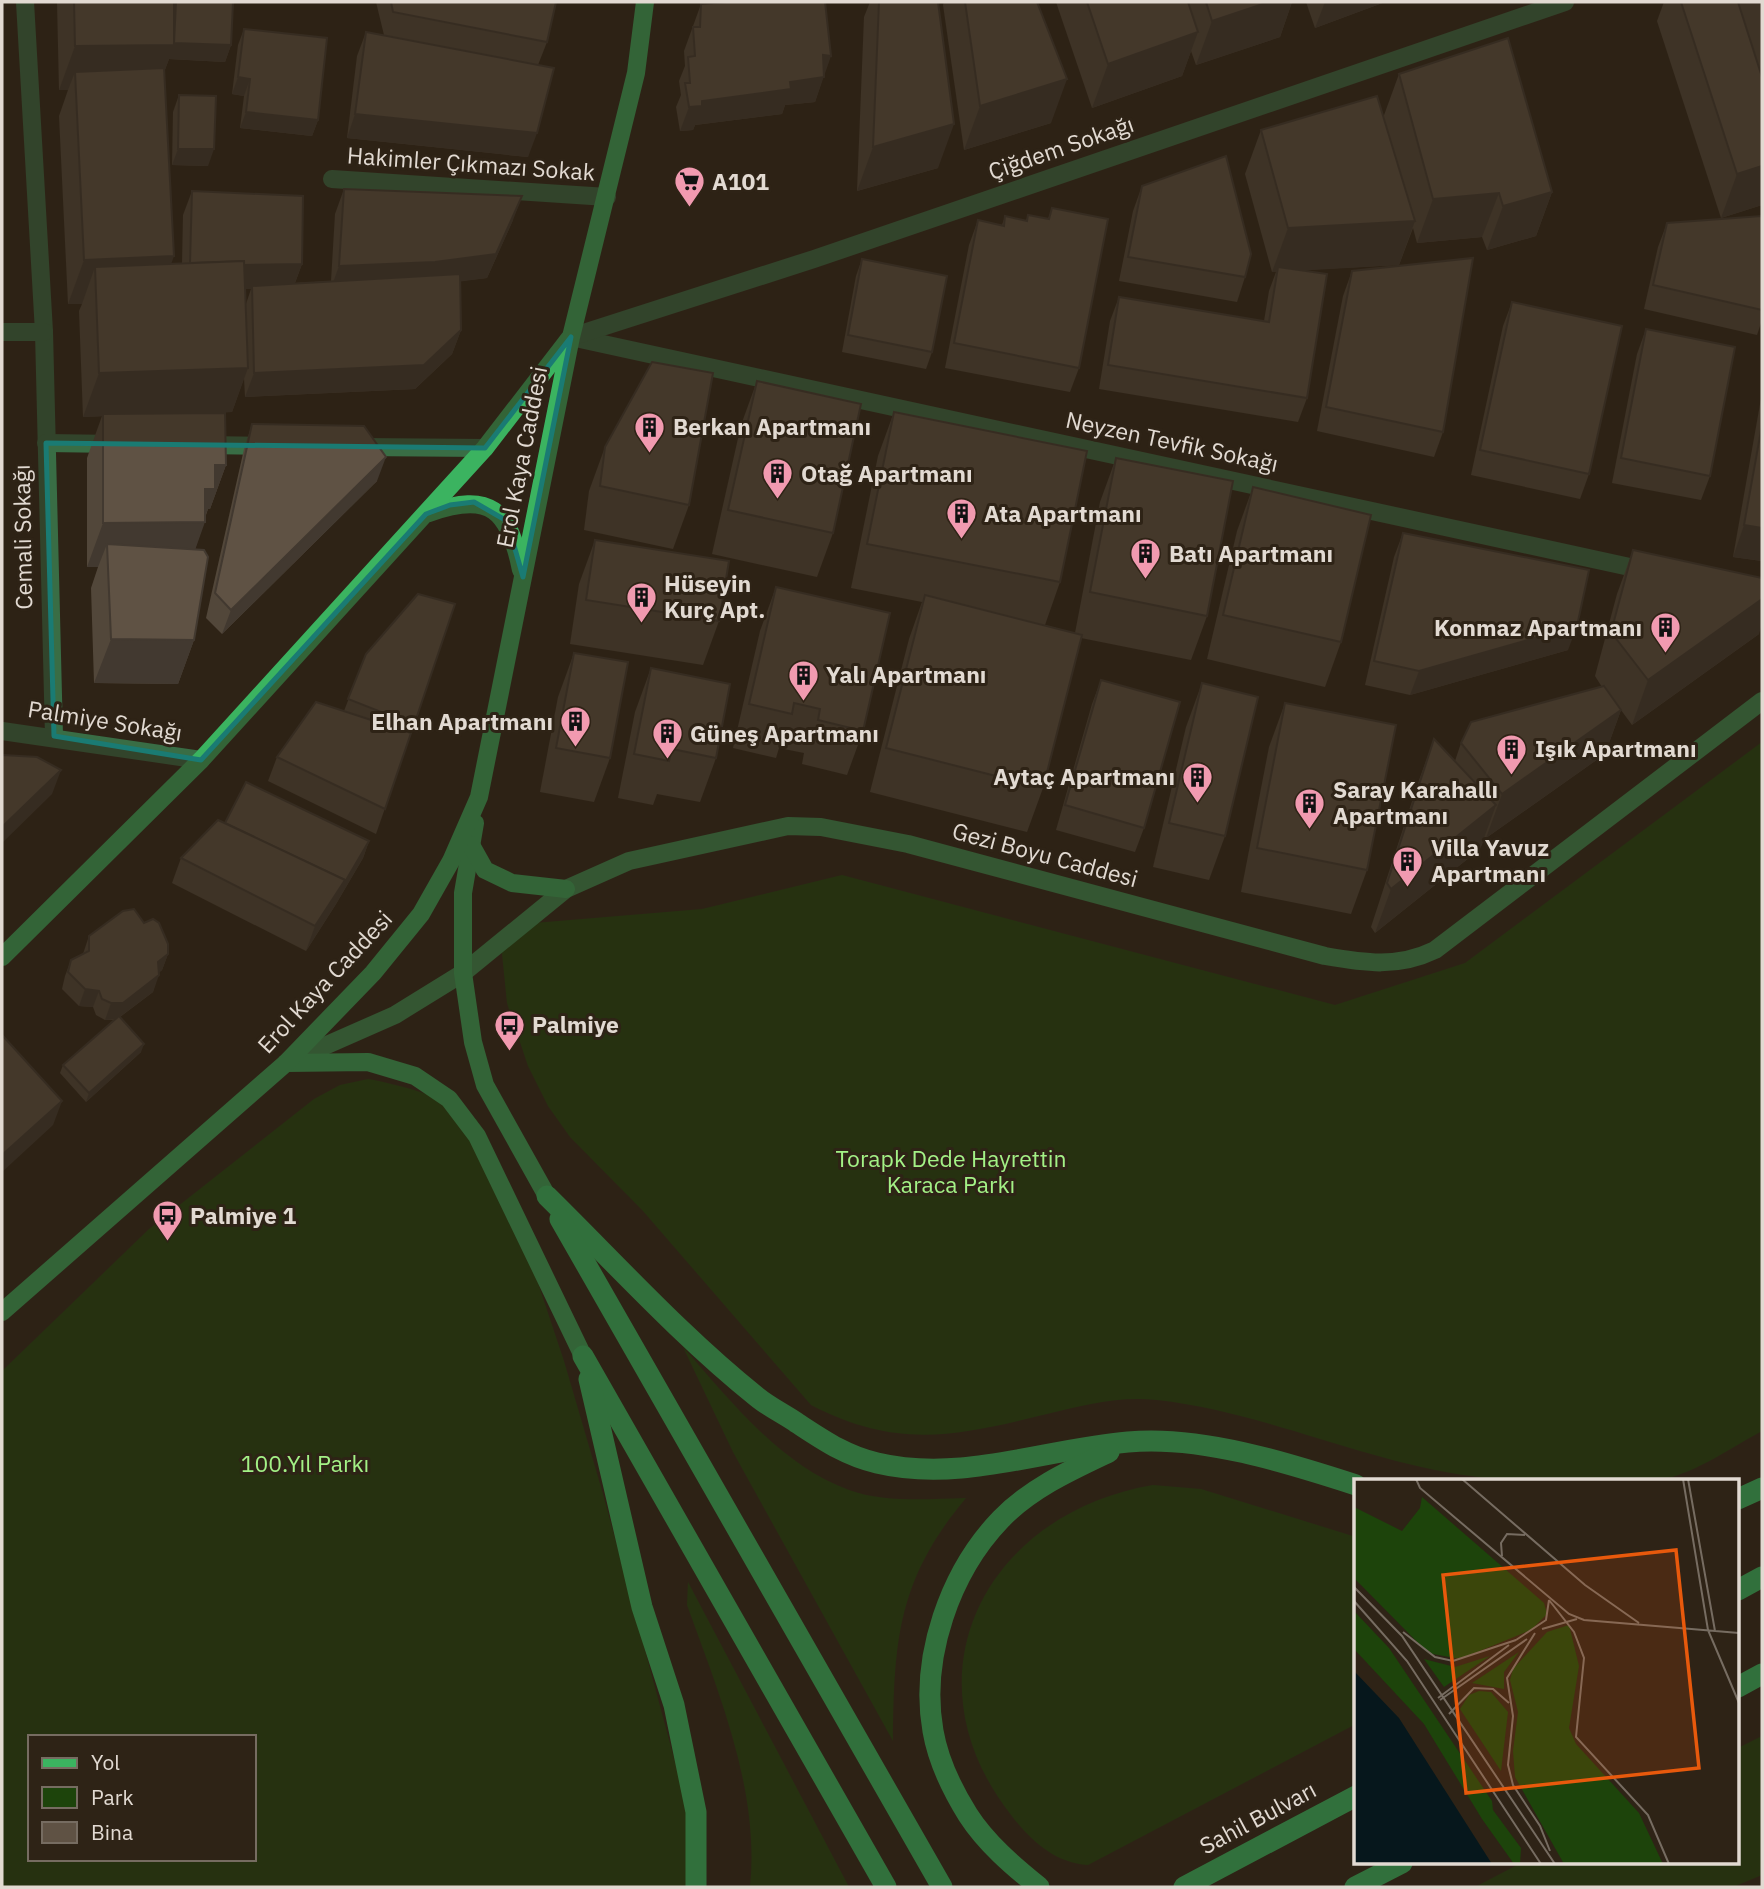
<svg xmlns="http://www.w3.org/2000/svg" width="1764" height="1889" font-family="'IBM Plex Sans',sans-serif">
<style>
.green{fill:#1d440b;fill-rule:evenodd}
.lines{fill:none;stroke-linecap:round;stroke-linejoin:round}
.street{stroke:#396d45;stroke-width:18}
.secondary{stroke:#3c9554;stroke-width:18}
.primary{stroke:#3bb360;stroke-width:18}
.highway{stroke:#37cf6a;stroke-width:21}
.wall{fill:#52473a;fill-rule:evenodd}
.shaded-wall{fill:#423930}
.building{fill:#5f5244;stroke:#423930;stroke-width:2}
.marked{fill:none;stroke:#1a7b73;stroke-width:5;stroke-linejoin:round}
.labels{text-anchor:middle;stroke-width:6;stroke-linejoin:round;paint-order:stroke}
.street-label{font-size:23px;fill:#e2dad2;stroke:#2e2316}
.poi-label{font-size:23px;font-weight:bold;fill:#e2dad2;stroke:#2e2316;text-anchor:start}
.park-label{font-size:23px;fill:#a3f186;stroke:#2e2316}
.inset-road{fill:none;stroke:#766c61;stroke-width:2}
.view{fill:#e8590c;fill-opacity:0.15;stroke:#e8590c;stroke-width:3.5}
.inset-edge{fill:none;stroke:#e2dad2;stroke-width:3.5}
</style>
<rect width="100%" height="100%" fill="#2e2316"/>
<!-- green -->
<g class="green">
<path d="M 1762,742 L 1762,1431 C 1734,1446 1703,1468 1672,1477 C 1644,1485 1612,1481 1583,1481 C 1545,1481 1508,1482 1471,1476 C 1365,1462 1265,1412 1157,1400 C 1119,1396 1084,1405 1047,1414 C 957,1436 898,1450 811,1405 L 643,1211 L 570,1137 L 548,1106 L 528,1066 L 507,1003 L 501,944 L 510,925 L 702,909 L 842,875 L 1335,1005 L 1465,963 Z"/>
<path d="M 368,1079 C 406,1086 445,1097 477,1120 L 519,1226 L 564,1361 L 603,1494 L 690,1818 L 690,1887 L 2,1887 L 2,1371 L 149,1229 L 314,1099 L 340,1085 ZM 30,1737 L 254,1737 L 254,1859 L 30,1859 Z"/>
<path d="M 683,1347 C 730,1400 780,1465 849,1490 C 885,1503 929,1499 966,1498 C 898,1579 894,1640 893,1741 L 733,1452 Z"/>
<path d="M 1153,1485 L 1201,1489 L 1356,1537 L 1356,1724 L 1088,1865 C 1055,1863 1031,1841 1011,1815 C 901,1674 987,1513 1153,1485 Z"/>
<path d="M 688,1582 L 849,1887 L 750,1887 C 760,1791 719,1694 687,1605 Z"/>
<polygon points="1762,1736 1762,1875 1733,1887 1475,1887 1521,1863 1738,1863 1738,1748"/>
</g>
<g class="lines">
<!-- street -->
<g class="street">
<polyline points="25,2 44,332 54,736"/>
<polyline points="332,179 607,197"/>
<polyline points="2,332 44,332"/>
<polyline points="571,337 1648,571"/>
<polyline points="571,337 814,259 1565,2"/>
<polyline points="46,443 116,444"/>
<polyline points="203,445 266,446"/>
<polyline points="357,447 485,448"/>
<polyline points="2,731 201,760"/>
</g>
<!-- secondary -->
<path class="secondary" d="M 286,1063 L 395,1015 L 463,973 L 566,889 L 629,861 L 788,826 L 821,827 L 908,844 L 1325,956 C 1365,963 1398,968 1435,950 L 1762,701"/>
<!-- primary -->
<g class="primary">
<path d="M 429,513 C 491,491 509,510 521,570"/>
<polyline points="475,823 463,893 463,973 473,1042 485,1085 547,1196"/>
<polyline points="471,845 485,870 512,883 566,889"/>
<polyline points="2,957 201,760 485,448 569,339"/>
<polyline points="286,1063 368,1062 415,1076 449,1099 477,1136 583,1356"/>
<polyline points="2,1312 286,1063 373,973 421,914 451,861 479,797 571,337 636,73 645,2"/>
</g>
<!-- highway -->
<g class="highway">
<path d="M 547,1196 C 616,1264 682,1337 757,1397 C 769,1407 784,1414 797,1423 C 823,1440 846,1456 877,1463 C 961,1483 1045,1449 1128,1442 C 1200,1435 1288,1463 1356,1485"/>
<polyline points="560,1219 942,1887"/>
<polyline points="583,1356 886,1887"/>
<polyline points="589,1379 642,1607 674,1705 696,1812 696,1887"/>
<polyline points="1738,1499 1762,1488"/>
<polyline points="1738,1590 1762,1577"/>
<polyline points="1738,1687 1762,1674"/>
<path d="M 1039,1887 C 1013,1866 986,1843 968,1815 C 953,1791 938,1760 933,1731 C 920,1657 950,1572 1001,1519 C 1031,1488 1071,1470 1109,1452"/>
<polyline points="1184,1887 1356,1796"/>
<polyline points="1355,1887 1402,1863"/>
</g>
</g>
<!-- wall -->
<g class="wall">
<path d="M 57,2 L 233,2 L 231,45 L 225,62 L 169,59 L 164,72 L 171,264 L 182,264 L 183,215 L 192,191 L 302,264 L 295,283 L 331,281 L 335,214 L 344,189 L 513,220 L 487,278 L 460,281 L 461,330 L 452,354 L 415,389 L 245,397 L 244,378 L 232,412 L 173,414 L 226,465 L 210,509 L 208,509 L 205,518 L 195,549 L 194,640 L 178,684 L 94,683 L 91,588 L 98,567 L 87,567 L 87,458 L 102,416 L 83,417 L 79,311 L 82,304 L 68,304 L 59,116 L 68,90 L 59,90 ZM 245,289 L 251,289 L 246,304 Z"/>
<polygon points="376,2 556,2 547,42 538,65 528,157 347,138 357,56 366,32 384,35"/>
<polygon points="870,2 938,2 938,168 857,191 864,17"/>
<polygon points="944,2 1037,2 1051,123 964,150 943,5"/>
<polygon points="1056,2 1292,2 1280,37 1196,65 1191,51 1182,76 1092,108"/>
<polygon points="1306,2 1385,2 1315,28"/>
<polygon points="1664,2 1762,2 1762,205 1721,218 1657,21"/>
<polygon points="701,4 824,74 815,102 785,105 782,114 695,125 693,130 680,131 676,107 681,95 679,81 685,66 684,51"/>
<polygon points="244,29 318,120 312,136 240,128 244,96 232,94 238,45"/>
<polygon points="1399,74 1552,192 1536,236 1487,250 1482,237 1417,243 1413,228 1399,265 1302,270 1307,398 1298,422 1099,389 1110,321 1119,297 1264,321 1269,291 1276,272 1272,272 1245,174 1261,130 1383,118"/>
<polygon points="179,95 208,166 172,165 173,112"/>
<polygon points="1142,186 1245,277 1237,302 1119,281 1133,211"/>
<polygon points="1052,208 1079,368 1070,392 945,368 969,245 978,220 1002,225 1005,216 1026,221 1028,215 1048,219"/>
<polygon points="1762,216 1762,320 1757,335 1644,309 1658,247 1667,223"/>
<polygon points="862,259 932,352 926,369 842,352 856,276"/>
<polygon points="1352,271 1443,432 1434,457 1317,431 1343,296"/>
<polygon points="1512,302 1589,474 1580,499 1471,475 1503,326"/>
<polygon points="1646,329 1710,476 1701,500 1612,483 1637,354"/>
<polygon points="757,381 833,533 817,577 712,554 741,425"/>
<polygon points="1762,393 1762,561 1733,557"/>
<polygon points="894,412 1060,582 1045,625 1075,633 1100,502 1116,458 1207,616 1191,660 1081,638 1043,788 1027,832 870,792 909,639 922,602 851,588 878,456"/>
<polygon points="252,424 377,481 222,634 206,618 244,449"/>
<polygon points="605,447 689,505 673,549 584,530 589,491"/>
<polygon points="1253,487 1341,642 1325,687 1207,659 1237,531"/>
<polygon points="1403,533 1568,650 1410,695 1365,685 1394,557"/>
<polygon points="595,540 719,621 703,665 570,644 579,584"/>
<polygon points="1633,550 1759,634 1632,725 1621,710 1605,754 1486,838 1485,837 1480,849 1375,933 1371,927 1418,783 1434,739 1455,761 1461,743 1602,687 1595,676 1617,594"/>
<polygon points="776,587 863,731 847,775 802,764 804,753 779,748 776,758 733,748 760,631"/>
<polygon points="574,653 610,758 594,802 540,792 558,697"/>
<polygon points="366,654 414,725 376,834 268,781 277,757 344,711"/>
<polygon points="651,668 716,758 700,802 657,794 653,805 618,798 635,712"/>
<polygon points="1101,680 1144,828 1135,852 1056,830 1092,704"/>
<polygon points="1202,683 1225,836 1209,880 1153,867 1186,727"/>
<polygon points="1285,703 1367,870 1351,914 1241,892 1269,747"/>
<polygon points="225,823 369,841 363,858 336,904 306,951 172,883 181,858"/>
<polygon points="144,923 168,954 162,970 158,973 153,992 120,1017 141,1052 86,1102 60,1073 63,1065 115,1020 105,1020 96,1015 93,1007 79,1006 62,989 65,976 71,960 83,954 89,936"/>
</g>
<!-- shaded-wall -->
<g class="shaded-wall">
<polygon points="1269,2 1292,2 1280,37 1196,65 1212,21"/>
<polygon points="1325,2 1385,2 1315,28"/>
<polygon points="1198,32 1182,76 1092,108 1108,64"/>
<polygon points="174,43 231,45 225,62 169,59 158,89 75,72 68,90 59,90 75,46"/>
<polygon points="823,55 831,56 815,102 785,105 782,114 695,125 693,130 680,131 689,107 702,101 790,82"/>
<polygon points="238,77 250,79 244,96 232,94"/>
<polygon points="1067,79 1051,123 964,150 980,106"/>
<polygon points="246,112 318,120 312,136 240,128"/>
<polygon points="355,114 537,133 528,157 347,138"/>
<polygon points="954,124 938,168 857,191 873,147"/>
<polygon points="178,149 214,149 208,166 172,165"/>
<polygon points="1762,166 1762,205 1721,218 1737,174"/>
<polygon points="1552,192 1536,236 1487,250 1503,206"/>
<polygon points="1499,193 1482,237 1417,243 1433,199"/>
<polygon points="522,196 513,220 487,278 426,286 330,291 339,266"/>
<polygon points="1415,221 1399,265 1277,272 1278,267 1276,272 1272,272 1288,228"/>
<polygon points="174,256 158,300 95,267 82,304 68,304 84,260"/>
<polygon points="302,264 293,288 252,286 251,289 181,290 190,266"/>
<polygon points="461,330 452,354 415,389 245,397 254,373"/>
<polygon points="248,368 232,412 83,417 99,373"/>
<polygon points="386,457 377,481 222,634 231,610"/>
<polygon points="215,465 226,465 210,509 208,509 203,522 205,522 189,567 107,544 98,567 87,567 103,523 205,489"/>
<polygon points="1744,525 1762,528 1762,561 1733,557"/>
<polygon points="1762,599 1762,624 1759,634 1632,725 1648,680"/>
<polygon points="1577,626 1568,650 1410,695 1419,671"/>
<polygon points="111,639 194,640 178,684 94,683"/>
<polygon points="1621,710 1605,754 1486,838 1502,794"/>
<polygon points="61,770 52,794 2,843 2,827"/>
<polygon points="1496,805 1480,849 1375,933 1391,889"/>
<polygon points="369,841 363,858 336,904 306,951 315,926"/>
<polygon points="168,954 162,970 152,979 158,962"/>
<polygon points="159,975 153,992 117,1019 105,1020 111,1003"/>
<polygon points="85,989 99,991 93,1007 79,1006"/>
<polygon points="144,1044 141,1052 86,1102 89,1093"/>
<polygon points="62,1101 53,1125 2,1172 2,1155"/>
</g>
<!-- building -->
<g class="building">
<polygon points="74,2 174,2 174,45 75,46"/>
<polygon points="176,2 233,2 231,45 174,43"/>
<polygon points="391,2 556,2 547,42 393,12"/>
<polygon points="726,2 825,2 831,56 823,55 824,77 790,82 791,89 702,101 702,106 689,107 685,83 690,83 688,57 695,56 693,27 700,27 701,4"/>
<polygon points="879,2 938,2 954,124 873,147"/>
<polygon points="965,2 1037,2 1067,79 980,106"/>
<polygon points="1087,2 1188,2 1198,32 1108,64"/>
<polygon points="1206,2 1269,2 1212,21"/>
<polygon points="1681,2 1738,2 1762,77 1762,166 1737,174"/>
<polygon points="244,29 327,38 318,120 246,112 250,79 238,77"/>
<polygon points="366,32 554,68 537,133 355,114"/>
<polygon points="1508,38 1552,192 1503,206 1499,193 1433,199 1399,74"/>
<polygon points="164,68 174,256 84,260 75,72"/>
<polygon points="179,95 216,96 214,149 178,149"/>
<polygon points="1377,96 1415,221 1288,228 1261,130"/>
<polygon points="1226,156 1251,254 1245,277 1128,257 1142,186"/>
<polygon points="344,189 522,196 496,254 435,262 339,266"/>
<polygon points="192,191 303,196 302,264 244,265 244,261 190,263"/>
<polygon points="1052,208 1108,219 1079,368 954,343 978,220 1004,226 1005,216 1027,221 1028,215 1049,219"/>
<polygon points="1762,216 1762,310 1653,285 1667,223"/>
<polygon points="1473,258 1443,432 1326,407 1352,271"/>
<polygon points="862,259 947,276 932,352 848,335"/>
<polygon points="244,261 248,368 99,373 95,267"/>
<polygon points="1278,267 1327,274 1307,398 1108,365 1119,297 1269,322"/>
<polygon points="460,274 461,330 424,365 254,373 252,286"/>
<polygon points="1512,302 1622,326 1589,474 1480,450"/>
<polygon points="1646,329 1735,347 1710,476 1621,458"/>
<polygon points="652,362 713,373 689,505 600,486 605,447"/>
<polygon points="757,381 861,404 833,533 728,510"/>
<polygon points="894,412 1087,451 1060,582 867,544"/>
<polygon points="225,413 226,465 215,465 215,489 205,489 205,522 103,523 103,414"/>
<polygon points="252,424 364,426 386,457 231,610 215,593"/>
<polygon points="1762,425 1762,528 1744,525"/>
<polygon points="1116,458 1233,481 1207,616 1090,592"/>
<polygon points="1253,487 1371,515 1341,642 1223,615"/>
<polygon points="1403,533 1589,570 1577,626 1419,671 1374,661"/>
<polygon points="595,540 729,561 719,621 586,600"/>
<polygon points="107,544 204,550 208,557 194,640 111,639"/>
<polygon points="1633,550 1762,578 1762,599 1648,680 1611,632"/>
<polygon points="776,587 890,613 863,731 818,720 820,709 794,703 792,714 749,704"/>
<polygon points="418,594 455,604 414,725 348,699 366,654"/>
<polygon points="925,595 1082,635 1043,788 886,748"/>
<polygon points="574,653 628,662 610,758 556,748"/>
<polygon points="651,668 730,684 716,758 672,749 669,761 634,754"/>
<polygon points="1101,680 1180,702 1144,828 1065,805"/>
<polygon points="1202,683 1258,697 1225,836 1169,823"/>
<polygon points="1604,686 1621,710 1502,794 1461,743 1471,722"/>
<polygon points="316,702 411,733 385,809 277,757"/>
<polygon points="1285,703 1396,725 1367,870 1257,848"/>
<polygon points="1434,739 1496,805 1391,889 1387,883"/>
<polygon points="2,755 37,757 61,770 2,827"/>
<polygon points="246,782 369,841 342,887 345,880 225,823"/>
<polygon points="218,820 345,880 315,926 181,858"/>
<polygon points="134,909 144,923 153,919 159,923 168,944 168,954 158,962 159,975 123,1003 111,1003 102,999 99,991 85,989 68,972 71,960 89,951 89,936 123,911"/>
<polygon points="119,1016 144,1044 89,1093 63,1065"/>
<polygon points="2,1035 62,1101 2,1155"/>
</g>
<!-- marked area -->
<path d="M0 0H1764V1889H0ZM 571,337 L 523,577 L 507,521 L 474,502 L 450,505 L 426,514 L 201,760 L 54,736 L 46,443 L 485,448 Z" fill="#2e2316" fill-opacity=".55" fill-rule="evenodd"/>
<path class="marked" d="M 571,337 L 523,577 L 507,521 L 474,502 L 450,505 L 426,514 L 201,760 L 54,736 L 46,443 L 485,448 Z"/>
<!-- icons -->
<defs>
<symbol id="supermarket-pin" viewBox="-11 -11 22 30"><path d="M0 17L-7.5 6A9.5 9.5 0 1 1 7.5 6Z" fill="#f19ab0" stroke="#2e2316"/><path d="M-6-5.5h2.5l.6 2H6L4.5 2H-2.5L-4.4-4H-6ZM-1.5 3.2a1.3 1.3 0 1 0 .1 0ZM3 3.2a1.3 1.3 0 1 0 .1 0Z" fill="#111"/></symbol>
<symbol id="building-pin" viewBox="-11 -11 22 30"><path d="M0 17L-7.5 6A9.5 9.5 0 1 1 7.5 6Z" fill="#f19ab0" stroke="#2e2316"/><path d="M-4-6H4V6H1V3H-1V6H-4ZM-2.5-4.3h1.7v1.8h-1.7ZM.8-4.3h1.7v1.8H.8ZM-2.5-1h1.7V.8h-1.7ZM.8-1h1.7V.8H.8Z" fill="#111"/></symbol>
<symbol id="bus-pin" viewBox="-11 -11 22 30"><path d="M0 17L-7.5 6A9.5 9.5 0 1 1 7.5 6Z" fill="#f19ab0" stroke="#2e2316"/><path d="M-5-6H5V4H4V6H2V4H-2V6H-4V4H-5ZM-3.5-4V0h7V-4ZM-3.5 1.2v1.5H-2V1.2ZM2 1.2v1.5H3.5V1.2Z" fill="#111"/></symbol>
</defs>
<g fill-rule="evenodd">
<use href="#supermarket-pin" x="672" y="164" width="35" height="47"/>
<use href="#building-pin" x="632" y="410" width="35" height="47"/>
<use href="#building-pin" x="760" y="456" width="35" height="47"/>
<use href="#building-pin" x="944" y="496" width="35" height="47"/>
<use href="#building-pin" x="1128" y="536" width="35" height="47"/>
<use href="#building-pin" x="624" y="580" width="35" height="47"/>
<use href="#building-pin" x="1648" y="610" width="35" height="47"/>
<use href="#building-pin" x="786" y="658" width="35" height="47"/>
<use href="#building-pin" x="558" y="704" width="35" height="47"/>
<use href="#building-pin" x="650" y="716" width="35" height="47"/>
<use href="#building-pin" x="1494" y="732" width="35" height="47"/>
<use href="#building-pin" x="1180" y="760" width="35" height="47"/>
<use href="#building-pin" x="1292" y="786" width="35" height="47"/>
<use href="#building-pin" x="1390" y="844" width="35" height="47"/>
<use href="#bus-pin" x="492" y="1008" width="35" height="47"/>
<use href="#bus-pin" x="150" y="1198" width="35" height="47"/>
</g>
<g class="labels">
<!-- street labels -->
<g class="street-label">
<text transform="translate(1061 148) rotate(-19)" y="8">Çiğdem Sokağı</text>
<text transform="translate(471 164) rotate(4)" y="8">Hakimler Çıkmazı Sokak</text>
<text transform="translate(1172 442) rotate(12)" y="8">Neyzen Tevfik Sokağı</text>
<text transform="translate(522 457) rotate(-79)" y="8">Erol Kaya Caddesi</text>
<text transform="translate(23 537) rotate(-91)" y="8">Cemali Sokağı</text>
<text transform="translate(105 721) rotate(9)" y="8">Palmiye Sokağı</text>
<text transform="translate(1045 855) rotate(15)" y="8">Gezi Boyu Caddesi</text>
<text transform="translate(325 982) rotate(-47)" y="8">Erol Kaya Caddesi</text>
<text transform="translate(1258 1818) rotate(-28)" y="8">Sahil Bulvarı</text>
</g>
<!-- poi labels -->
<g class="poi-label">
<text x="712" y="190">A101</text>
<text x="673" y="435">Berkan Apartmanı</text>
<text x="801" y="482">Otağ Apartmanı</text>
<text x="984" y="522">Ata Apartmanı</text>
<text x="1169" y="562">Batı Apartmanı</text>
<text x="664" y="592">Hüseyin<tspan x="664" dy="26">Kurç Apt.</tspan></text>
<text x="1642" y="636" text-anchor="end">Konmaz Apartmanı</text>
<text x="826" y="683">Yalı Apartmanı</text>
<text x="553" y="730" text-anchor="end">Elhan Apartmanı</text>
<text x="690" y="742">Güneş Apartmanı</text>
<text x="1535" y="757">Işık Apartmanı</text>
<text x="1175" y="785" text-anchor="end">Aytaç Apartmanı</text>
<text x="1333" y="798">Saray Karahallı<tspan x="1333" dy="26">Apartmanı</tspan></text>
<text x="1431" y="856">Villa Yavuz<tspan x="1431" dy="26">Apartmanı</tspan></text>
<text x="532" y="1033">Palmiye</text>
<text x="190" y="1224">Palmiye 1</text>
</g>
<!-- park labels -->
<g class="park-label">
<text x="951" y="1167">Torapk Dede Hayrettin<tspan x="951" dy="26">Karaca Parkı</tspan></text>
<text x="305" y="1472">100.Yıl Parkı</text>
</g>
</g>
<!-- overview -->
<g transform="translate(1354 1479)">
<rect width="385" height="385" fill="#2e2316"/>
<path d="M 68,18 L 190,124 L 193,135 L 177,151 L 106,180 L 74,174 L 0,99 L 0,28 L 48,52 L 66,29 ZM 0,132 L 35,169 L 138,322 L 139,331 L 167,369 L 166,385 L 160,385 L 128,340 L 70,245 L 0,170 ZM 215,146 L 225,187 L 215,249 L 222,265 L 285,334 L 309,385 L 210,385 L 161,298 L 159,272 L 164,233 L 156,201 L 159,190 L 193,153 ZM 165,173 L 150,193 L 150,210 L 118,204 ZM 136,177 L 90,208 L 70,180 L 101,188 ZM 125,212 L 137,213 L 154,233 L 147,292 L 106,230 L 115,216 Z" fill="#1d440b"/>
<path d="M 0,192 L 45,239 L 138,385 L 0,385 Z" fill="#06171c"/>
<path class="inset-road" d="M 62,0 L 66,9 L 215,135 L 230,141 L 385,154M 108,0 L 231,106 L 285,144M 329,0 L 354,151M 334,0 L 361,152M 148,77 L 147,64 L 153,55 L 171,56M 0,108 L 48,157 L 201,385M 195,121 L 220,153 L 230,179 L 222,258 L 294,336 L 315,385M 0,122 L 53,182 L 187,385M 188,150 L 223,140M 354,151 L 385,224M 49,153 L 81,178 L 99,182 L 162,161M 181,154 L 153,199 L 159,237 L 154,286 L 159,306 L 186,347 L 196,372M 162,161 L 192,141 L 195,121M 84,219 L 155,166M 86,221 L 173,160M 95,235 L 120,209 L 139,210 L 155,224"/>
<path class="view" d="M 322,71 L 345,289 L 112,314 L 89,96 Z"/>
<rect width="385" height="385" class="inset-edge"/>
</g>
<!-- border -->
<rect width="1764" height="1889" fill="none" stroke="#e2dad2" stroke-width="7"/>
<!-- legend -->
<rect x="28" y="1735" width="228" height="126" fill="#2e2316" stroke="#766c61" stroke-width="2"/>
<rect x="42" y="1758" width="35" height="10" fill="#3bb360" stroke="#766c61" stroke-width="2"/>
<text x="91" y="1770" font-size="21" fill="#e2dad2">Yol</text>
<rect x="42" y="1787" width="35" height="21" fill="#1d440b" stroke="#766c61" stroke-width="2"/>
<text x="91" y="1805" font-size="21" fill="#e2dad2">Park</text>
<rect x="42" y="1822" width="35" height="21" fill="#5f5244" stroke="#766c61" stroke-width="2"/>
<text x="91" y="1840" font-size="21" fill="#e2dad2">Bina</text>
</svg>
